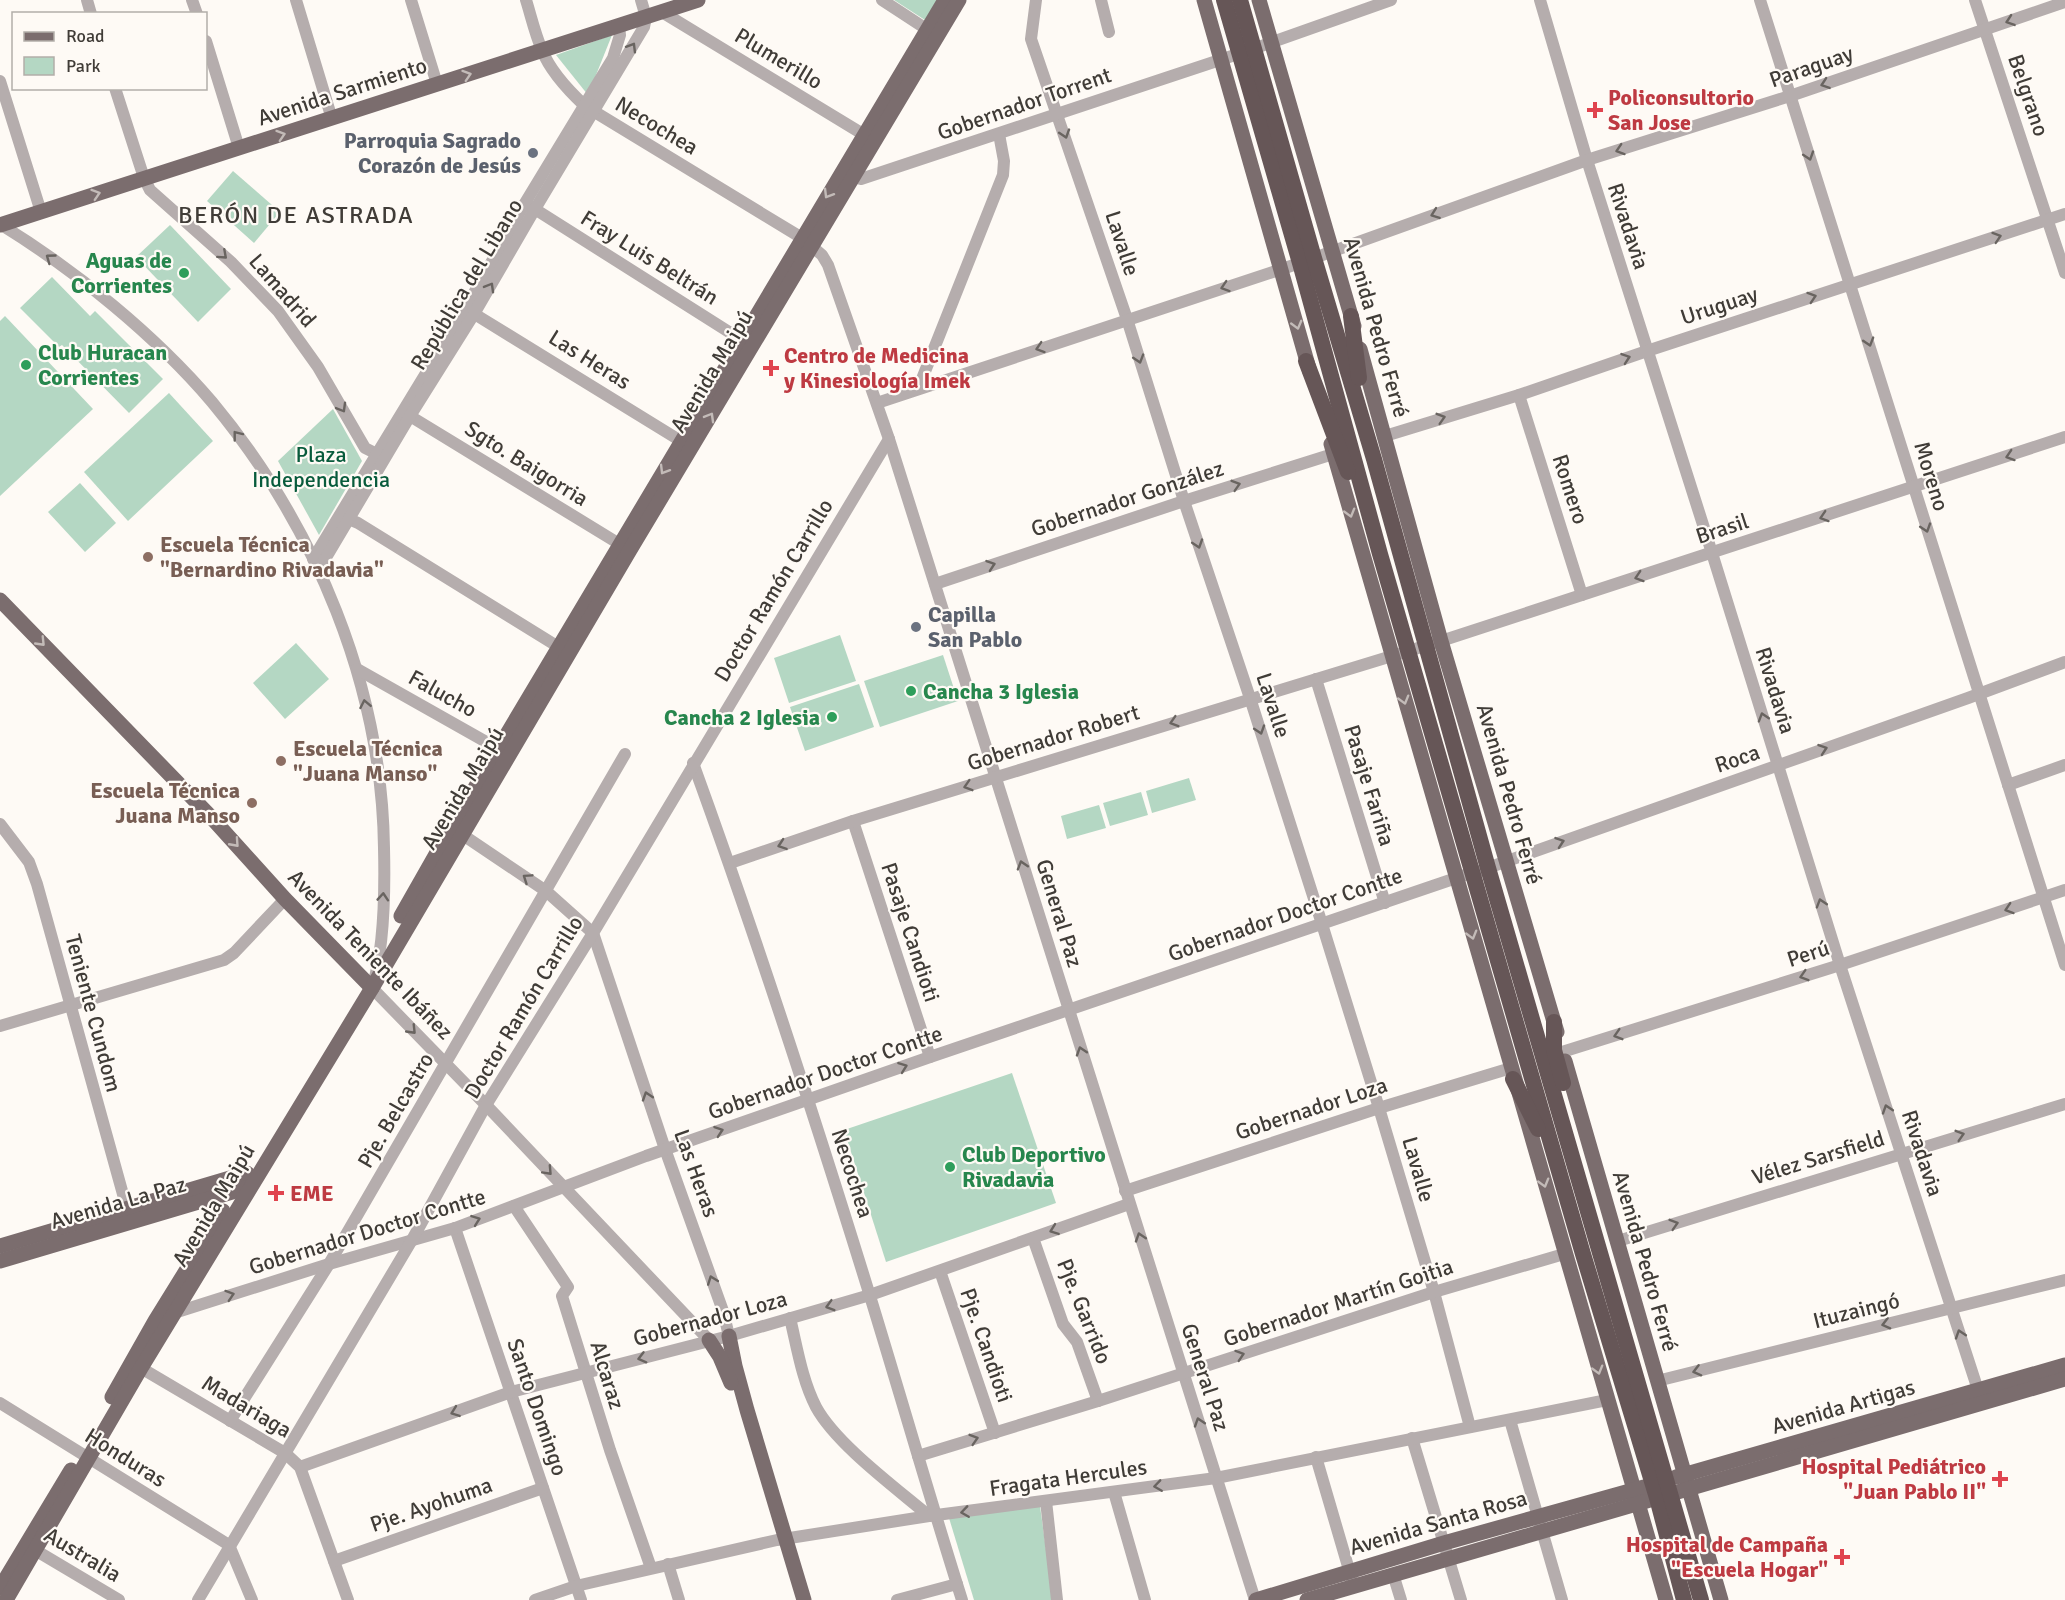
<svg xmlns="http://www.w3.org/2000/svg" width="2065" height="1600" font-family="Signika,sans-serif">
<style>
.park{fill:#b4d7c3}
.lines{fill:none;stroke-linecap:round;stroke-linejoin:round}
.minor{stroke:#b5adad;stroke-width:12}
.major{stroke:#7b6d6e;stroke-width:15}
.highway{stroke:#665657;stroke-width:16}
.oneway{stroke:#696460}
.oneway2{stroke:#c3bbb8}
.health-dot{fill:#e0444e;stroke:#fefaf5;stroke-width:2}
.worship-dot{fill:#6b7280;stroke:#fefaf5;stroke-width:2}
.leisure-dot{fill:#2e9e5b;stroke:#fefaf5;stroke-width:2}
.education-dot{fill:#8d6e63;stroke:#fefaf5;stroke-width:2}
.labels{text-anchor:middle;stroke-width:4.5;stroke-linejoin:round;paint-order:stroke}
.street-label{font-size:22px;fill:#403c37;stroke:#fefaf5}
.health-label{font-size:22px;font-weight:bold;fill:#be3a42;stroke:#fefaf5;text-anchor:start}
.worship-label{font-size:22px;font-weight:bold;fill:#5b616d;stroke:#fefaf5;text-anchor:end}
.leisure-label{font-size:22px;font-weight:bold;fill:#27864d;stroke:#fefaf5;text-anchor:start}
.park-label{font-size:22px;fill:#085b3c;stroke:#fefaf5}
.education-label{font-size:22px;font-weight:bold;fill:#785e54;stroke:#fefaf5;text-anchor:start}
.neighbourhood-label{font-size:24px;letter-spacing:1.5px;fill:#403c37;stroke:#fefaf5}
</style>
<rect width="100%" height="100%" fill="#fefaf5"/>
<!-- park -->
<g class="park">
<polygon points="894,0 937,0 925,20"/>
<polygon points="612,35 588,95 556,55"/>
<polygon points="233,171 280,212 254,243 207,201"/>
<polygon points="170,225 231,289 198,322 136,257"/>
<polygon points="52,277 90,316 95,311 163,379 129,413 62,345 59,347 20,308"/>
<polygon points="5,316 93,409 0,496 0,321"/>
<polygon points="169,393 213,441 128,521 84,472"/>
<polygon points="333,409 362,461 319,535 278,461"/>
<polygon points="80,483 116,523 85,552 48,512"/>
<polygon points="840,635 856,681 789,703 774,658"/>
<polygon points="296,643 329,679 285,719 253,683"/>
<polygon points="943,655 958,701 880,727 864,681"/>
<polygon points="859,684 874,727 805,751 790,707"/>
<polygon points="1189,778 1196,800 1152,813 1146,791"/>
<polygon points="1141,792 1148,815 1110,826 1103,803"/>
<polygon points="1099,805 1106,828 1067,839 1061,816"/>
<polygon points="1012,1073 1056,1203 886,1262 844,1130"/>
<polygon points="1040,1506 1053,1600 974,1600 949,1518"/>
</g>
<g class="lines">
<!-- minor -->
<g class="minor">
<polyline points="87,0 91,14"/>
<polyline points="192,0 197,14"/>
<polyline points="296,0 332,119"/>
<polyline points="411,0 437,84"/>
<path d="M 526,0 C 531,16 535,34 542,50 C 550,71 569,91 585,106 L 802,238 L 822,255 L 828,265 L 889,439 L 1255,1600"/>
<polyline points="882,0 934,34"/>
<polyline points="1036,0 1031,39 1127,319 1184,501 1250,698 1322,924 1379,1108 1434,1292 1470,1427"/>
<polyline points="1101,0 1109,32"/>
<polyline points="1540,0 1587,160 1712,553 1840,965 1978,1390"/>
<polyline points="1760,0 2065,965"/>
<polyline points="1975,0 2065,273"/>
<polyline points="662,12 871,139"/>
<polyline points="206,41 239,148"/>
<polyline points="0,81 41,212"/>
<polyline points="115,88 144,178 150,190 231,262 278,311 318,367 365,448 383,457"/>
<polyline points="846,175 861,179 1253,49 1391,0"/>
<polyline points="530,206 748,344"/>
<path d="M 0,224 C 75,270 155,335 212,402 C 316,527 382,686 384,848 C 385,889 384,950 372,988 L 486,1105 L 709,1340"/>
<polyline points="468,310 689,446"/>
<polyline points="918,389 1003,175 1004,161 999,134"/>
<polyline points="1519,395 1582,595"/>
<polyline points="877,403 1300,263 1587,160 1790,96 2065,2"/>
<polyline points="405,413 626,548"/>
<polyline points="1385,436 1519,395 1647,351 2065,214"/>
<polyline points="344,517 358,523 565,651"/>
<polyline points="313,559 465,309 525,203 613,58 620,35 619,25"/>
<polyline points="318,571 410,416 474,314 532,214 644,27 646,17 641,0"/>
<polyline points="935,584 1184,501 1333,454"/>
<polyline points="357,669 504,752"/>
<polyline points="1316,679 1385,903"/>
<path d="M 693,763 C 757,939 815,1118 870,1296 C 901,1397 930,1499 962,1600"/>
<polyline points="2008,785 2065,765"/>
<polyline points="853,821 930,1057"/>
<polyline points="0,824 29,862 37,884 129,1216"/>
<polyline points="457,831 546,891 593,933 665,1149 723,1311 729,1336"/>
<polyline points="730,863 853,821 1441,641 2065,437"/>
<polyline points="1482,870 1968,698 2065,662"/>
<polyline points="0,1026 224,960 234,953 285,899"/>
<polyline points="1562,1052 1840,965 2065,890"/>
<polyline points="1125,1191 1379,1108 1511,1068"/>
<polyline points="514,1206 568,1287 562,1296 610,1450 651,1568"/>
<polyline points="455,1228 581,1600"/>
<polyline points="1033,1238 1063,1324 1077,1342 1098,1401"/>
<polyline points="1618,1241 2065,1104"/>
<polyline points="940,1271 995,1433"/>
<polyline points="174,1313 329,1264 455,1228 646,1156 930,1057 1465,875"/>
<path d="M 790,1318 C 797,1347 802,1380 816,1407 C 836,1444 896,1488 929,1516"/>
<polyline points="141,1368 285,1453 300,1467 348,1600"/>
<polyline points="1657,1381 2065,1280"/>
<polyline points="0,1403 229,1545 252,1600"/>
<polyline points="1510,1420 1562,1600"/>
<polyline points="230,1421 329,1264 625,754"/>
<polyline points="1412,1438 1461,1600"/>
<polyline points="918,1456 1098,1401 1434,1292 1564,1254"/>
<polyline points="1316,1457 1352,1580"/>
<polyline points="300,1467 511,1392 729,1336 870,1295 1129,1204"/>
<polyline points="1114,1492 1145,1600"/>
<polyline points="1046,1501 1057,1600"/>
<polyline points="30,1547 119,1600"/>
<polyline points="334,1561 543,1488"/>
<polyline points="668,1564 679,1600"/>
<polyline points="1393,1574 1401,1600"/>
<polyline points="198,1600 412,1240 486,1105 593,933 889,439"/>
<polyline points="535,1600 576,1586 777,1540 929,1516 1216,1478 1607,1400"/>
<polyline points="897,1600 957,1584"/>
</g>
<!-- major -->
<g class="major">
<polyline points="1204,0 1310,372"/>
<polyline points="1259,0 1354,326"/>
<polyline points="0,225 698,0"/>
<polyline points="1360,349 1441,641 1557,1032"/>
<polyline points="1331,444 1666,1600"/>
<polyline points="0,600 211,817 285,899 372,988"/>
<polyline points="401,916 451,828 945,0"/>
<polyline points="1565,1061 1721,1600"/>
<polyline points="0,1246 247,1173"/>
<polyline points="0,1261 249,1187"/>
<polyline points="729,1336 735,1366 747,1410 804,1600"/>
<polyline points="709,1340 720,1357 731,1383"/>
<polyline points="112,1397 155,1321 223,1211"/>
<polyline points="1676,1477 2065,1365"/>
<polyline points="0,1588 71,1470"/>
<polyline points="6,1600 141,1368 372,988 630,550 959,0"/>
<polyline points="1256,1600 1444,1543 1644,1487"/>
<polyline points="1307,1600 2065,1379"/>
</g>
<!-- highway -->
<g class="highway">
<polyline points="1224,0 1300,263 1380,554 1583,1254 1657,1498 1684,1600"/>
<polyline points="1240,0 1314,258 1374,459 1488,868 1701,1600"/>
<polyline points="1351,316 1359,378"/>
<polyline points="1306,361 1348,472"/>
<polyline points="1554,1022 1554,1050 1563,1083"/>
<polyline points="1513,1079 1538,1129"/>
</g>
</g>
<!-- one-way arrows -->
<defs><path id="oneway-chevron" d="M-2-3.5L2.5 0L-2 3.5" fill="none" stroke-width="1.6" stroke-linecap="round" stroke-linejoin="round" transform="scale(1.5)"/></defs>
<g class="oneway">
<use href="#oneway-chevron" transform="translate(2010 21) rotate(161)"/>
<use href="#oneway-chevron" transform="translate(632 47) rotate(-59)"/>
<use href="#oneway-chevron" transform="translate(1825 84) rotate(161)"/>
<use href="#oneway-chevron" transform="translate(1065 134) rotate(72)"/>
<use href="#oneway-chevron" transform="translate(1620 150) rotate(162)"/>
<use href="#oneway-chevron" transform="translate(1809 156) rotate(72)"/>
<use href="#oneway-chevron" transform="translate(1435 214) rotate(160)"/>
<use href="#oneway-chevron" transform="translate(1997 237) rotate(-18)"/>
<use href="#oneway-chevron" transform="translate(223 255) rotate(42)"/>
<use href="#oneway-chevron" transform="translate(50 258) rotate(-144)"/>
<use href="#oneway-chevron" transform="translate(490 287) rotate(-60)"/>
<use href="#oneway-chevron" transform="translate(1225 287) rotate(162)"/>
<use href="#oneway-chevron" transform="translate(1812 297) rotate(-18)"/>
<use href="#oneway-chevron" transform="translate(1869 342) rotate(73)"/>
<use href="#oneway-chevron" transform="translate(1040 348) rotate(162)"/>
<use href="#oneway-chevron" transform="translate(1626 358) rotate(-19)"/>
<use href="#oneway-chevron" transform="translate(1139 359) rotate(73)"/>
<use href="#oneway-chevron" transform="translate(342 408) rotate(60)"/>
<use href="#oneway-chevron" transform="translate(1441 418) rotate(-17)"/>
<use href="#oneway-chevron" transform="translate(237 435) rotate(-128)"/>
<use href="#oneway-chevron" transform="translate(2010 456) rotate(162)"/>
<use href="#oneway-chevron" transform="translate(1236 485) rotate(-17)"/>
<use href="#oneway-chevron" transform="translate(1824 517) rotate(162)"/>
<use href="#oneway-chevron" transform="translate(1926 528) rotate(72)"/>
<use href="#oneway-chevron" transform="translate(1198 544) rotate(72)"/>
<use href="#oneway-chevron" transform="translate(991 565) rotate(-19)"/>
<use href="#oneway-chevron" transform="translate(1639 577) rotate(162)"/>
<use href="#oneway-chevron" transform="translate(365 704) rotate(-101)"/>
<use href="#oneway-chevron" transform="translate(1763 717) rotate(-107)"/>
<use href="#oneway-chevron" transform="translate(1174 722) rotate(163)"/>
<use href="#oneway-chevron" transform="translate(1260 730) rotate(72)"/>
<use href="#oneway-chevron" transform="translate(1823 749) rotate(-19)"/>
<use href="#oneway-chevron" transform="translate(968 786) rotate(163)"/>
<use href="#oneway-chevron" transform="translate(1560 842) rotate(-19)"/>
<use href="#oneway-chevron" transform="translate(782 845) rotate(161)"/>
<use href="#oneway-chevron" transform="translate(1022 865) rotate(-107)"/>
<use href="#oneway-chevron" transform="translate(527 878) rotate(-146)"/>
<use href="#oneway-chevron" transform="translate(383 897) rotate(-86)"/>
<use href="#oneway-chevron" transform="translate(1821 903) rotate(-107)"/>
<use href="#oneway-chevron" transform="translate(2009 909) rotate(162)"/>
<use href="#oneway-chevron" transform="translate(1804 976) rotate(163)"/>
<use href="#oneway-chevron" transform="translate(412 1030) rotate(46)"/>
<use href="#oneway-chevron" transform="translate(1618 1035) rotate(163)"/>
<use href="#oneway-chevron" transform="translate(1081 1051) rotate(-108)"/>
<use href="#oneway-chevron" transform="translate(903 1067) rotate(-20)"/>
<use href="#oneway-chevron" transform="translate(647 1096) rotate(-108)"/>
<use href="#oneway-chevron" transform="translate(1887 1109) rotate(-108)"/>
<use href="#oneway-chevron" transform="translate(719 1131) rotate(-19)"/>
<use href="#oneway-chevron" transform="translate(1960 1135) rotate(-17)"/>
<use href="#oneway-chevron" transform="translate(548 1171) rotate(47)"/>
<use href="#oneway-chevron" transform="translate(476 1220) rotate(-20)"/>
<use href="#oneway-chevron" transform="translate(1674 1224) rotate(-17)"/>
<use href="#oneway-chevron" transform="translate(1054 1230) rotate(160)"/>
<use href="#oneway-chevron" transform="translate(1140 1237) rotate(-108)"/>
<use href="#oneway-chevron" transform="translate(712 1280) rotate(-110)"/>
<use href="#oneway-chevron" transform="translate(230 1295) rotate(-18)"/>
<use href="#oneway-chevron" transform="translate(830 1306) rotate(164)"/>
<use href="#oneway-chevron" transform="translate(1886 1324) rotate(166)"/>
<use href="#oneway-chevron" transform="translate(1960 1334) rotate(-108)"/>
<use href="#oneway-chevron" transform="translate(1240 1355) rotate(-18)"/>
<use href="#oneway-chevron" transform="translate(642 1358) rotate(165)"/>
<use href="#oneway-chevron" transform="translate(1697 1371) rotate(166)"/>
<use href="#oneway-chevron" transform="translate(455 1412) rotate(160)"/>
<use href="#oneway-chevron" transform="translate(1199 1422) rotate(-108)"/>
<use href="#oneway-chevron" transform="translate(974 1439) rotate(-17)"/>
<use href="#oneway-chevron" transform="translate(1158 1486) rotate(172)"/>
<use href="#oneway-chevron" transform="translate(965 1512) rotate(172)"/>
</g>
<g class="oneway2">
<use href="#oneway-chevron" transform="translate(467 75) rotate(-18)"/>
<use href="#oneway-chevron" transform="translate(281 135) rotate(-18)"/>
<use href="#oneway-chevron" transform="translate(96 194) rotate(-18)"/>
<use href="#oneway-chevron" transform="translate(828 194) rotate(121)"/>
<use href="#oneway-chevron" transform="translate(1297 325) rotate(75)"/>
<use href="#oneway-chevron" transform="translate(710 417) rotate(-60)"/>
<use href="#oneway-chevron" transform="translate(664 470) rotate(121)"/>
<use href="#oneway-chevron" transform="translate(1350 513) rotate(74)"/>
<use href="#oneway-chevron" transform="translate(41 642) rotate(46)"/>
<use href="#oneway-chevron" transform="translate(1404 700) rotate(74)"/>
<use href="#oneway-chevron" transform="translate(235 843) rotate(48)"/>
<use href="#oneway-chevron" transform="translate(1472 935) rotate(74)"/>
<use href="#oneway-chevron" transform="translate(1544 1183) rotate(74)"/>
<use href="#oneway-chevron" transform="translate(1598 1370) rotate(74)"/>
</g>
<!-- markers -->
<g class="health-dot">
<path d="M1592 101h6v6h6v6h-6v6h-6v-6h-6v-6h6z"/>
<path d="M768 359h6v6h6v6h-6v6h-6v-6h-6v-6h6z"/>
<path d="M273 1184h6v6h6v6h-6v6h-6v-6h-6v-6h6z"/>
<path d="M1997 1470h6v6h6v6h-6v6h-6v-6h-6v-6h6z"/>
<path d="M1839 1548h6v6h6v6h-6v6h-6v-6h-6v-6h6z"/>
</g>
<g class="worship-dot">
<circle cx="533" cy="153" r="6"/>
<circle cx="916" cy="627" r="6"/>
</g>
<g class="leisure-dot">
<circle cx="184" cy="273" r="6"/>
<circle cx="26" cy="365" r="6"/>
<circle cx="911" cy="691" r="6"/>
<circle cx="832" cy="717" r="6"/>
<circle cx="950" cy="1167" r="6"/>
</g>
<g class="education-dot">
<circle cx="148" cy="557" r="6"/>
<circle cx="281" cy="761" r="6"/>
<circle cx="252" cy="803" r="6"/>
</g>
<g class="labels">
<!-- street labels -->
<g class="street-label">
<text transform="translate(779 58) rotate(31)" y="8">Plumerillo</text>
<text transform="translate(1811 66) rotate(-19)" y="8">Paraguay</text>
<text transform="translate(342 91) rotate(-18)" y="8">Avenida Sarmiento</text>
<text transform="translate(2029 95) rotate(71)" y="8">Belgrano</text>
<text transform="translate(1024 103) rotate(-19)" y="8">Gobernador Torrent</text>
<text transform="translate(657 125) rotate(31)" y="8">Necochea</text>
<text transform="translate(1629 226) rotate(72)" y="8">Rivadavia</text>
<text transform="translate(1123 243) rotate(72)" y="8">Lavalle</text>
<text transform="translate(650 257) rotate(32)" y="8">Fray Luis Beltrán</text>
<text transform="translate(466 284) rotate(-59)" y="8">República del Libano</text>
<text transform="translate(283 290) rotate(49)" y="8">Lamadrid</text>
<text transform="translate(1719 305) rotate(-18)" y="8">Uruguay</text>
<text transform="translate(1377 327) rotate(74)" y="8">Avenida Pedro Ferré</text>
<text transform="translate(590 359) rotate(32)" y="8">Las Heras</text>
<text transform="translate(711 371) rotate(-59)" y="8">Avenida Maipú</text>
<text transform="translate(527 463) rotate(32)" y="8">Sgto. Baigorria</text>
<text transform="translate(1932 476) rotate(73)" y="8">Moreno</text>
<text transform="translate(1571 489) rotate(72)" y="8">Romero</text>
<text transform="translate(1127 498) rotate(-18)" y="8">Gobernador González</text>
<text transform="translate(1722 528) rotate(-18)" y="8">Brasil</text>
<text transform="translate(773 590) rotate(-59)" y="8">Doctor Ramón Carrillo</text>
<text transform="translate(1776 690) rotate(73)" y="8">Rivadavia</text>
<text transform="translate(443 693) rotate(29)" y="8">Falucho</text>
<text transform="translate(1274 705) rotate(72)" y="8">Lavalle</text>
<text transform="translate(1053 737) rotate(-17)" y="8">Gobernador Robert</text>
<text transform="translate(1737 758) rotate(-19)" y="8">Roca</text>
<text transform="translate(1370 785) rotate(73)" y="8">Pasaje Fariña</text>
<text transform="translate(462 788) rotate(-59)" y="8">Avenida Maipú</text>
<text transform="translate(1510 794) rotate(74)" y="8">Avenida Pedro Ferré</text>
<text transform="translate(1060 913) rotate(73)" y="8">General Paz</text>
<text transform="translate(1285 914) rotate(-19)" y="8">Gobernador Doctor Contte</text>
<text transform="translate(911 932) rotate(72)" y="8">Pasaje Candioti</text>
<text transform="translate(1808 953) rotate(-18)" y="8">Perú</text>
<text transform="translate(371 954) rotate(46)" y="8">Avenida Teniente Ibáñez</text>
<text transform="translate(523 1007) rotate(-59)" y="8">Doctor Ramón Carrillo</text>
<text transform="translate(94 1013) rotate(75)" y="8">Teniente Cundom</text>
<text transform="translate(825 1072) rotate(-19)" y="8">Gobernador Doctor Contte</text>
<text transform="translate(1311 1108) rotate(-18)" y="8">Gobernador Loza</text>
<text transform="translate(395 1110) rotate(-60)" y="8">Pje. Belcastro</text>
<text transform="translate(1923 1153) rotate(72)" y="8">Rivadavia</text>
<text transform="translate(1818 1157) rotate(-17)" y="8">Vélez Sarsfield</text>
<text transform="translate(1419 1169) rotate(74)" y="8">Lavalle</text>
<text transform="translate(697 1173) rotate(70)" y="8">Las Heras</text>
<text transform="translate(853 1173) rotate(72)" y="8">Necochea</text>
<text transform="translate(118 1202) rotate(-16)" y="8">Avenida La Paz</text>
<text transform="translate(213 1205) rotate(-59)" y="8">Avenida Maipú</text>
<text transform="translate(367 1231) rotate(-17)" y="8">Gobernador Doctor Contte</text>
<text transform="translate(1646 1261) rotate(74)" y="8">Avenida Pedro Ferré</text>
<text transform="translate(1338 1302) rotate(-18)" y="8">Gobernador Martín Goitia</text>
<text transform="translate(1856 1310) rotate(-14)" y="8">Ituzaingó</text>
<text transform="translate(1085 1311) rotate(68)" y="8">Pje. Garrido</text>
<text transform="translate(710 1318) rotate(-15)" y="8">Gobernador Loza</text>
<text transform="translate(987 1345) rotate(71)" y="8">Pje. Candioti</text>
<text transform="translate(608 1375) rotate(73)" y="8">Alcaraz</text>
<text transform="translate(1206 1377) rotate(72)" y="8">General Paz</text>
<text transform="translate(247 1406) rotate(31)" y="8">Madariaga</text>
<text transform="translate(1843 1406) rotate(-16)" y="8">Avenida Artigas</text>
<text transform="translate(538 1407) rotate(71)" y="8">Santo Domingo</text>
<text transform="translate(126 1457) rotate(32)" y="8">Honduras</text>
<text transform="translate(1068 1477) rotate(-8)" y="8">Fragata Hercules</text>
<text transform="translate(431 1504) rotate(-19)" y="8">Pje. Ayohuma</text>
<text transform="translate(1438 1522) rotate(-16)" y="8">Avenida Santa Rosa</text>
<text transform="translate(83 1554) rotate(31)" y="8">Australia</text>
</g>
<!-- health labels -->
<g class="health-label">
<text x="1608" y="105">Policonsultorio<tspan x="1608" dy="25">San Jose</tspan></text>
<text x="784" y="363">Centro de Medicina<tspan x="784" dy="25">y Kinesiología Imek</tspan></text>
<text x="290" y="1201">EME</text>
<text x="1986" y="1474" text-anchor="end">Hospital Pediátrico<tspan x="1986" dy="25">"Juan Pablo II"</tspan></text>
<text x="1828" y="1552" text-anchor="end">Hospital de Campaña<tspan x="1828" dy="25">"Escuela Hogar"</tspan></text>
</g>
<!-- worship labels -->
<g class="worship-label">
<text x="521" y="148">Parroquia Sagrado<tspan x="521" dy="25">Corazón de Jesús</tspan></text>
<text x="928" y="622" text-anchor="start">Capilla<tspan x="928" dy="25">San Pablo</tspan></text>
</g>
<!-- leisure labels -->
<g class="leisure-label">
<text x="172" y="268" text-anchor="end">Aguas de<tspan x="172" dy="25">Corrientes</tspan></text>
<text x="38" y="360">Club Huracan<tspan x="38" dy="25">Corrientes</tspan></text>
<text x="923" y="699">Cancha 3 Iglesia</text>
<text x="820" y="725" text-anchor="end">Cancha 2 Iglesia</text>
<text x="962" y="1162">Club Deportivo<tspan x="962" dy="25">Rivadavia</tspan></text>
</g>
<!-- park labels -->
<g class="park-label">
<text x="321" y="462">Plaza<tspan x="321" dy="25">Independencia</tspan></text>
</g>
<!-- education labels -->
<g class="education-label">
<text x="160" y="552">Escuela Técnica<tspan x="160" dy="25">"Bernardino Rivadavia"</tspan></text>
<text x="293" y="756">Escuela Técnica<tspan x="293" dy="25">"Juana Manso"</tspan></text>
<text x="240" y="798" text-anchor="end">Escuela Técnica<tspan x="240" dy="25">Juana Manso</tspan></text>
</g>
<!-- neighbourhood labels -->
<g class="neighbourhood-label">
<text x="296" y="223">BERÓN DE ASTRADA</text>
</g>
</g>
<!-- legend -->
<rect x="12" y="12" width="195" height="78" fill="#fefaf5" stroke="#b2aea9" stroke-width="1.5"/>
<rect x="24" y="32" width="30" height="9" fill="#7b6d6e" stroke="#b2aea9" stroke-width="1.5"/>
<text x="66" y="42" font-size="18" fill="#403c37">Road</text>
<rect x="24" y="57" width="30" height="18" fill="#b4d7c3" stroke="#b2aea9" stroke-width="1.5"/>
<text x="66" y="72" font-size="18" fill="#403c37">Park</text>
</svg>
